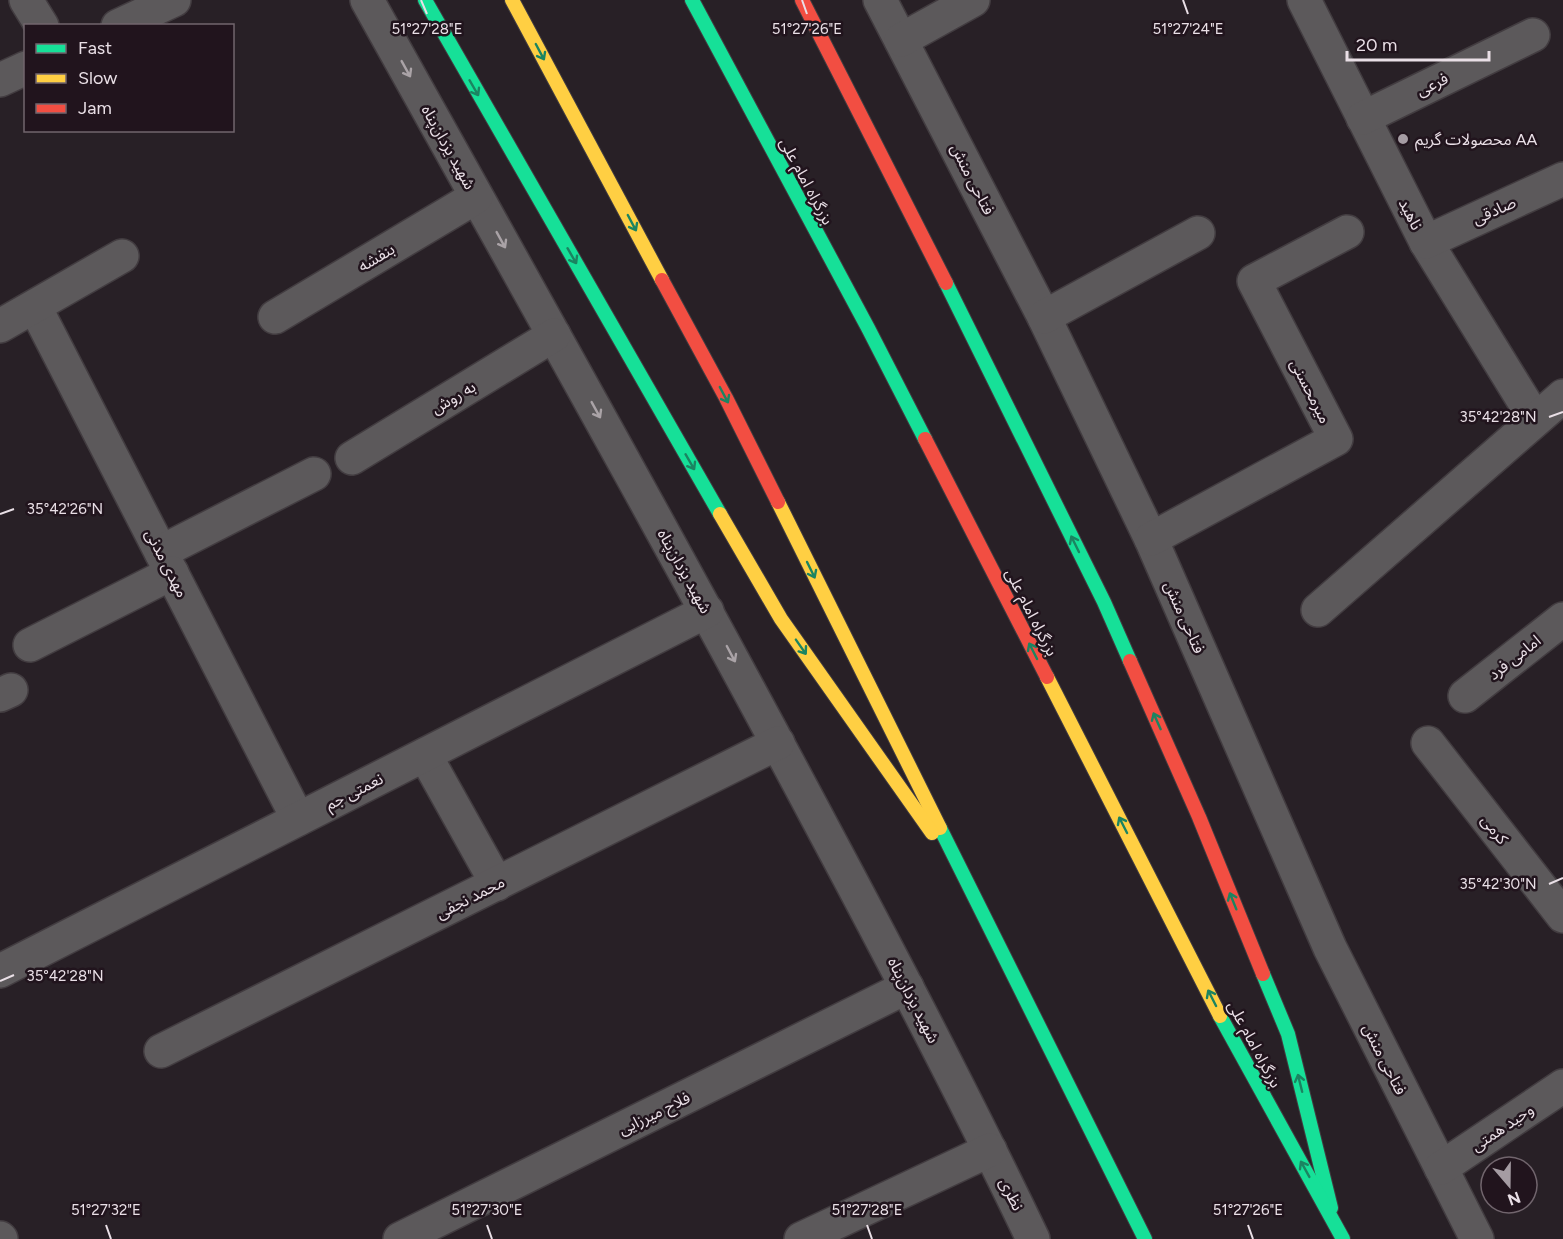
<svg xmlns="http://www.w3.org/2000/svg" width="1563" height="1239" font-family="Figtree,'Noto Sans Arabic',sans-serif">
<style>
.lines{fill:none;stroke-linecap:round;stroke-linejoin:round}
.street-casing{stroke:#423c40;stroke-width:36}
.fast-casing{stroke:#423c40;stroke-width:16}
.slow-casing{stroke:#423c40;stroke-width:16}
.jam-casing{stroke:#423c40;stroke-width:16}
.street{stroke:#5c595b;stroke-width:33}
.fast{stroke:#16e098;stroke-width:14}
.slow{stroke:#ffcf43;stroke-width:14}
.jam{stroke:#f24e42;stroke-width:14}
.oneway{stroke:#1b8461}
.oneway2{stroke:#aaa3a7}
.ticks{fill:none;stroke:#e9dfe6;stroke-width:2}
.poi-dot{fill:#a59ca3;stroke:#21141d;stroke-width:2}
.labels{text-anchor:middle;stroke-width:5;stroke-linejoin:round;paint-order:stroke}
.street-label{font-size:16px;fill:#e9dfe6;stroke:#21141d}
.poi-label{font-size:16px;fill:#e9dfe6;stroke:#21141d;text-anchor:start}
.ticks-label{font-size:15px;text-anchor:middle;fill:#e9dfe6;stroke:#21141d;stroke-width:5;stroke-linejoin:round;paint-order:stroke}
</style>
<rect width="100%" height="100%" fill="#282026"/>
<g class="lines">
<defs>
<g id="street">
<polyline points="26,0 42,26"/>
<path d="M 367,0 C 522,278 678,555 827,836 C 898,969 968,1103 1033,1239"/>
<polyline points="880,0 1044,317 1151,539 1330,948 1477,1239"/>
<polyline points="1304,0 1426,242 1535,419"/>
<polyline points="118,26 174,0"/>
<polyline points="901,40 973,0"/>
<polyline points="0,80 26,68"/>
<polyline points="1363,118 1533,35"/>
<polyline points="1426,242 1563,179"/>
<polyline points="35,307 298,819"/>
<polyline points="275,317 476,197"/>
<polyline points="1044,317 1198,233"/>
<polyline points="0,326 122,256"/>
<polyline points="352,458 554,335"/>
<polyline points="1151,539 1336,439 1254,281 1347,232"/>
<polyline points="161,552 314,474"/>
<polyline points="1318,610 1563,396"/>
<polyline points="30,645 172,573"/>
<polyline points="0,695 11,690"/>
<polyline points="1465,696 1563,619"/>
<polyline points="1428,743 1563,916"/>
<polyline points="425,755 497,884"/>
<polyline points="0,971 707,611"/>
<polyline points="161,1051 778,743"/>
<polyline points="1441,1168 1563,1086"/>
<polyline points="0,1238 1,1239"/>
<polyline points="400,1239 907,987"/>
<polyline points="801,1239 990,1150"/>
</g>
<g id="fast">
<polyline points="425,0 720,514"/>
<polyline points="692,0 868,328 925,439"/>
<polyline points="946,283 1104,602 1130,661"/>
<polyline points="940,828 1145,1239"/>
<polyline points="1263,974 1288,1034 1331,1208"/>
<polyline points="1220,1016 1343,1239"/>
</g>
<g id="slow">
<polyline points="512,0 662,280"/>
<polyline points="778,502 940,828"/>
<polyline points="720,514 781,619 932,833"/>
<polyline points="1047,677 1220,1016"/>
</g>
<g id="jam">
<polyline points="802,0 946,283"/>
<polyline points="662,280 726,398 778,502"/>
<polyline points="925,439 1047,677"/>
<polyline points="1130,661 1199,817 1263,974"/>
</g>
</defs>
<!-- street casing -->
<use href="#street" class="street-casing"/>
<!-- fast casing -->
<use href="#fast" class="fast-casing"/>
<!-- slow casing -->
<use href="#slow" class="slow-casing"/>
<!-- jam casing -->
<use href="#jam" class="jam-casing"/>
<!-- street -->
<use href="#street" class="street"/>
<!-- fast -->
<use href="#fast" class="fast"/>
<!-- slow -->
<use href="#slow" class="slow"/>
<!-- jam -->
<use href="#jam" class="jam"/>
</g>
<!-- one-way arrows -->
<defs><path id="oneway-shaft" d="M-6 0H5M1.5-3L5.5 0L1.5 3" fill="none" stroke-width="1.6" stroke-linecap="round" stroke-linejoin="round" transform="scale(1.5)"/></defs>
<g class="oneway">
<use href="#oneway-shaft" transform="translate(540 52) rotate(62)"/>
<use href="#oneway-shaft" transform="translate(474 88) rotate(60)"/>
<use href="#oneway-shaft" transform="translate(632 223) rotate(62)"/>
<use href="#oneway-shaft" transform="translate(572 256) rotate(60)"/>
<use href="#oneway-shaft" transform="translate(724 395) rotate(62)"/>
<use href="#oneway-shaft" transform="translate(690 462) rotate(60)"/>
<use href="#oneway-shaft" transform="translate(1075 544) rotate(-116)"/>
<use href="#oneway-shaft" transform="translate(811 570) rotate(64)"/>
<use href="#oneway-shaft" transform="translate(801 647) rotate(55)"/>
<use href="#oneway-shaft" transform="translate(1033 651) rotate(-117)"/>
<use href="#oneway-shaft" transform="translate(1157 721) rotate(-114)"/>
<use href="#oneway-shaft" transform="translate(1123 825) rotate(-117)"/>
<use href="#oneway-shaft" transform="translate(1233 901) rotate(-112)"/>
<use href="#oneway-shaft" transform="translate(1212 998) rotate(-117)"/>
<use href="#oneway-shaft" transform="translate(1300 1083) rotate(-104)"/>
<use href="#oneway-shaft" transform="translate(1305 1169) rotate(-119)"/>
</g>
<g class="oneway2">
<use href="#oneway-shaft" transform="translate(406 69) rotate(61)"/>
<use href="#oneway-shaft" transform="translate(501 240) rotate(61)"/>
<use href="#oneway-shaft" transform="translate(596 410) rotate(61)"/>
<use href="#oneway-shaft" transform="translate(731 654) rotate(62)"/>
</g>
<!-- ticks -->
<path class="ticks" d="M 421,0 L 427,14M 802,0 L 807,14M 1183,0 L 1188,14M 1549,417 L 1563,412M 0,514 L 14,509M 1549,884 L 1563,878M 0,981 L 14,975M 106,1225 L 111,1239M 487,1225 L 492,1239M 867,1225 L 872,1239M 1248,1225 L 1253,1239"/>
<!-- markers -->
<circle class="poi-dot" cx="1403" cy="139" r="6"/>
<g class="labels">
<!-- street labels -->
<g class="street-label">
<text transform="translate(1432 84) rotate(-26)" y="6">فرعی</text>
<text transform="translate(449 147) rotate(61)" y="6">شهید یزدان‌پناه</text>
<text transform="translate(973 179) rotate(63)" y="6">فتاحی منش</text>
<text transform="translate(807 181) rotate(62)" y="6">بزرگراه امام علی</text>
<text transform="translate(1494 210) rotate(-24)" y="6">صادقی</text>
<text transform="translate(1411 214) rotate(63)" y="6">ناهید</text>
<text transform="translate(376 257) rotate(-31)" y="6">بنفشه</text>
<text transform="translate(1311 391) rotate(63)" y="6">میرمحسنی</text>
<text transform="translate(453 397) rotate(-31)" y="6">به روش</text>
<text transform="translate(167 563) rotate(63)" y="6">مهدی مدنی</text>
<text transform="translate(685 571) rotate(61)" y="6">شهید یزدان‌پناه</text>
<text transform="translate(1032 612) rotate(63)" y="6">بزرگراه امام علی</text>
<text transform="translate(1185 617) rotate(66)" y="6">فتاحی منش</text>
<text transform="translate(1514 657) rotate(-38)" y="6">امامی فرد</text>
<text transform="translate(354 791) rotate(-27)" y="6">نعمتی جم</text>
<text transform="translate(1495 829) rotate(52)" y="6">کرمی</text>
<text transform="translate(470 897) rotate(-27)" y="6">محمد نجفی</text>
<text transform="translate(914 1000) rotate(63)" y="6">شهید یزدان‌پناه</text>
<text transform="translate(1255 1044) rotate(62)" y="6">بزرگراه امام علی</text>
<text transform="translate(1385 1059) rotate(63)" y="6">فتاحی منش</text>
<text transform="translate(654 1113) rotate(-26)" y="6">فلاح میرزایی</text>
<text transform="translate(1502 1127) rotate(-34)" y="6">وحید همتی</text>
<text transform="translate(1012 1194) rotate(64)" y="6">نظری</text>
</g>
<!-- poi labels -->
<g class="poi-label">
<text x="1415" y="145">محصولات گریم AA</text>
</g>
</g>
<g class="ticks-label">
<text x="427" y="34">51°27'28"E</text>
<text x="807" y="34">51°27'26"E</text>
<text x="1188" y="34">51°27'24"E</text>
<text x="1498" y="422">35°42'28"N</text>
<text x="65" y="514">35°42'26"N</text>
<text x="1498" y="889">35°42'30"N</text>
<text x="65" y="981">35°42'28"N</text>
<text x="106" y="1215">51°27'32"E</text>
<text x="487" y="1215">51°27'30"E</text>
<text x="867" y="1215">51°27'28"E</text>
<text x="1248" y="1215">51°27'26"E</text>
</g>
<!-- legend -->
<rect x="24" y="24" width="210" height="108" fill="#21141d" stroke="#71656d" stroke-width="1.5"/>
<rect x="36" y="44" width="30" height="9" fill="#16e098" stroke="#71656d" stroke-width="1.5"/>
<text x="78" y="54" font-size="18" fill="#e9dfe6">Fast</text>
<rect x="36" y="74" width="30" height="9" fill="#ffcf43" stroke="#71656d" stroke-width="1.5"/>
<text x="78" y="84" font-size="18" fill="#e9dfe6">Slow</text>
<rect x="36" y="104" width="30" height="9" fill="#f24e42" stroke="#71656d" stroke-width="1.5"/>
<text x="78" y="114" font-size="18" fill="#e9dfe6">Jam</text>
<!-- north arrow -->
<g transform="translate(1509 1185) rotate(160)"><circle r="28" fill="#21141d" stroke="#71656d" stroke-width="1.5"/>
<path d="M0-4.5L10 22L0 15L-10 22Z" fill="#a59ca3"/>
<text y="-9" font-size="16" font-weight="bold" text-anchor="middle" fill="#e9dfe6">N</text>
</g>
<!-- scale -->
<path d="M1347 51v9h142v-9" fill="none" stroke="#e9dfe6" stroke-width="3"/>
<text x="1356" y="51" font-size="18" fill="#e9dfe6" stroke="#21141d" stroke-width="4.5" paint-order="stroke">20 m</text>
</svg>
